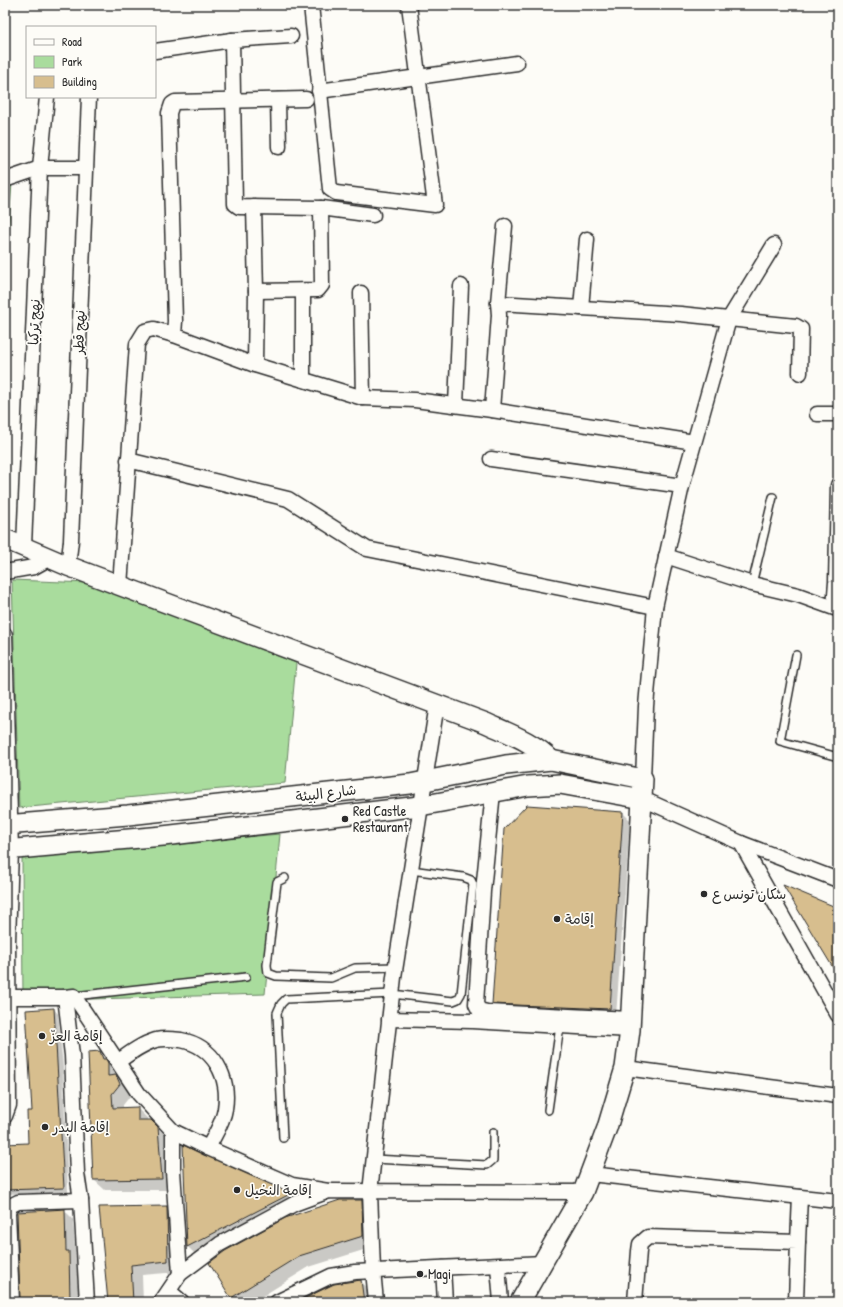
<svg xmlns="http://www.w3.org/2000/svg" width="843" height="1307" font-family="'Patrick Hand','Playpen Sans Arabic',sans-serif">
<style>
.green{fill:#a9dc9d;stroke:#6a8464}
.shadow{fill:#0003}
.building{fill:#d7be8e;stroke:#2b2b2b}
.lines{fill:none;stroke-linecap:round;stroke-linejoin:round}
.lane-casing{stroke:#2b2b2b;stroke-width:10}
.street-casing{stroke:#2b2b2b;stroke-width:17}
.secondary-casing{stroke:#2b2b2b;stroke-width:22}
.lane{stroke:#fdfcf7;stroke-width:7}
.street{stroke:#fdfcf7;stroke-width:14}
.secondary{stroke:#fdfcf7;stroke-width:19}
.poi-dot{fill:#2b2b2b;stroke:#fdfcf7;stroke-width:1.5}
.labels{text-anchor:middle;stroke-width:3.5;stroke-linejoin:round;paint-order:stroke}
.street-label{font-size:14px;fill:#2b2b2b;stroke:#fdfcf7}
.poi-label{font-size:14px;fill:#2b2b2b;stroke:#fdfcf7;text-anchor:start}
</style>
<rect width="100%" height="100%" fill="#fdfcf7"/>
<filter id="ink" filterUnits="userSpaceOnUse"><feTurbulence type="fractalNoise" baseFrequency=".025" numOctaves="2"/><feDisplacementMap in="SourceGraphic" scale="8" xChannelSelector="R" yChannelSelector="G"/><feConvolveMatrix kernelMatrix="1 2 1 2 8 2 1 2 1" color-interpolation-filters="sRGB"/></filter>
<g filter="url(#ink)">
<!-- green -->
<g class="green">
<polygon points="12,183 5,274 5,275 5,185"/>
<polygon points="12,580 89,583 296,663 285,783 19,808"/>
<polygon points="280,834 265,994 23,1001 22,857"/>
</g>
<!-- shadow -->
<g class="shadow">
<polygon points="623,813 630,820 616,1016 500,1011 493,1003"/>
<polygon points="54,1009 58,1014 63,1067 68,1192 5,1194 5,1125 10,1130 11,1145 29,1144 33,1112"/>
<polygon points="100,1052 111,1063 119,1075 119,1079 130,1091 131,1095 123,1105 123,1109 137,1108 148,1119 148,1121 151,1121 169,1139 172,1190 105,1190 94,1180"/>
<polygon points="184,1147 289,1194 300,1204 198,1257 188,1247"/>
<polygon points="361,1201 372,1211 373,1247 309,1267 253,1302 236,1302 210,1263"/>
<polygon points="166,1207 177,1218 178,1272 142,1275 143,1302 109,1302 100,1208"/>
<polygon points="64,1210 73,1219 79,1302 21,1302"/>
<polygon points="361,1281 371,1292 373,1302 299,1302"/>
</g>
<!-- building -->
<g class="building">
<polygon points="527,805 623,812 610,1009 492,1004 504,829"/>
<polygon points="783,885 838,908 838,976"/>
<polygon points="54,1008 64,1188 5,1190 5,1144 28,1143 27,1111 32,1111 26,1010"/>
<polygon points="100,1051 103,1059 106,1059 108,1063 108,1076 116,1075 120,1084 112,1094 113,1108 138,1107 138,1120 151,1120 158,1127 162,1179 93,1180 88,1052"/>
<polygon points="183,1145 290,1193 290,1194 187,1247"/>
<polygon points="340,1200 362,1200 363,1236 299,1256 231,1298 209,1263 225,1251 285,1218"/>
<polygon points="167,1206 168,1261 131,1265 133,1302 108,1302 99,1207"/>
<polygon points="65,1209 66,1251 69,1251 70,1302 20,1302 17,1212"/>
<polygon points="361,1280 364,1302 297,1302 334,1284"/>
</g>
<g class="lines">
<defs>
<g id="lane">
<polyline points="752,584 773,497"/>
<polyline points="796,655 780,741 838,757"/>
<polyline points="285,878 277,882 267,965 268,973 276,976 331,978 355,968 396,967"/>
<polyline points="74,996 246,977"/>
<polyline points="548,1110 560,1026"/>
<polyline points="283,1138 277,1013 281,1004 286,999 392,994 453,1001 458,999 461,994 473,884 471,880 463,877 411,870"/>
<polyline points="374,1159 487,1165 493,1160 493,1132"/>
</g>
<g id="street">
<polyline points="311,5 330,189 336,193 435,205 409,5"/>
<polyline points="155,51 232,40"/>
<polyline points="319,91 517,63"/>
<polyline points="278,100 279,147"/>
<polyline points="5,180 40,168 85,168"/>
<polyline points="254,207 256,291 255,365"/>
<polyline points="321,208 373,215"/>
<polyline points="256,291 318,290 322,285 321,208 239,207 235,204 232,40 291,36"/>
<polyline points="303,291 303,380"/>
<polyline points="361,293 363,398"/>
<polyline points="498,303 505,226"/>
<polyline points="581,308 587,239"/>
<polyline points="174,335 175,321 169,113 172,104 175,102 306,99"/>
<polyline points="456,405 461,286"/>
<polyline points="492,410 499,315 498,303 681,314 796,326 801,329 800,373"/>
<polyline points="817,414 838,414"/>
<polyline points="491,459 682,486"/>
<polyline points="128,460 288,499 367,549 655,607"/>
<polyline points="24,546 40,168 47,97"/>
<polyline points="666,556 752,584 798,595 834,608 836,582 838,485"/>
<polyline points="68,566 71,541 89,97"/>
<polyline points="5,572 34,567 50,558"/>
<polyline points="120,586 137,344 145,331 154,329 174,335 255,365 363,398 415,400 492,410 694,442"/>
<polyline points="5,635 11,850 8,941 9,1105 5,1116"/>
<polyline points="643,779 646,706 655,607 682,486 729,319 774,245"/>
<polyline points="493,792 483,891 476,1004 479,1010 487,1012 630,1019"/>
<polyline points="643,799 741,843 838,880"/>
<polyline points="741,843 838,1015"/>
<polyline points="9,997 65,997 72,1055 77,1173 81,1200 87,1302"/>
<polyline points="65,997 74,996 139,1094 173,1131 208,1148 292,1185 328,1191"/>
<polyline points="389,1019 472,1021 630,1030"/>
<path d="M 119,1061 C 130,1053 142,1044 156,1040 C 164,1038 173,1039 181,1040 C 214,1046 230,1077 225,1109 C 223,1123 214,1136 208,1148"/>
<polyline points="625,1068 838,1096"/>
<polyline points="173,1131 173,1171 180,1274"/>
<polyline points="590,1174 838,1201"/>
<polyline points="798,1242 800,1197"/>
<polyline points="498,1266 501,1302"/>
<polyline points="443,1268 445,1302"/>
<polyline points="169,1291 182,1302"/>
<polyline points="12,1302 8,1213 10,1206 18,1202 81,1200"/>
<polyline points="161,1302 180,1274 220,1244 294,1204 329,1191 583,1192"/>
<polyline points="277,1302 331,1276 355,1272 543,1263"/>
<polyline points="376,1302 373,1270 370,1192 394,977 437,704"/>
<polyline points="635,1302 639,1251 640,1244 648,1237 798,1242 796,1302"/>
</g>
<g id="secondary">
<path d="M 5,539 L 68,566 L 486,723 C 508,733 534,742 551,760"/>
<polyline points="5,825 128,815 410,784 506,765 551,760 643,779 630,1030 625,1068 607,1128 583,1192 520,1302"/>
<polyline points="5,850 163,836 420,806 528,786 560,784 643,799"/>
</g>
</defs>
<!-- lane casing -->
<use href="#lane" class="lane-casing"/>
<!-- street casing -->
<use href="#street" class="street-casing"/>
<!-- secondary casing -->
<use href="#secondary" class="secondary-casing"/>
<!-- lane -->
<use href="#lane" class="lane"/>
<!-- street -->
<use href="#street" class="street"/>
<!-- secondary -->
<use href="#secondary" class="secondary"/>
</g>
</g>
<!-- markers -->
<g class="poi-dot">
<circle cx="345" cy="819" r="4"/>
<circle cx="704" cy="894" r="4"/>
<circle cx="557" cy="919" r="4"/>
<circle cx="42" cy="1036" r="4"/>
<circle cx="45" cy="1127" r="4"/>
<circle cx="237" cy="1190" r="4"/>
<circle cx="420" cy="1274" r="4"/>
</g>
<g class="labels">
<!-- street labels -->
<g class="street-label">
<text transform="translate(34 322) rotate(-88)" y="5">نهج تركيا</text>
<text transform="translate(79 332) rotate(-88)" y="5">نهج قطر</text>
<text transform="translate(326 793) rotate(-7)" y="5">شارع البيئة</text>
</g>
<!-- poi labels -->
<g class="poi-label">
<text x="353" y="816">Red Castle<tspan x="353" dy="16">Restaurant</tspan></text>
<text x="712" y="899">سكان تونس ع</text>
<text x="565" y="924">إقامة</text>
<text x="50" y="1041">إقامة العزّ</text>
<text x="53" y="1132">إقامة البدر</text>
<text x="245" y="1195">إقامة النخيل</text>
<text x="428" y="1279">Magi</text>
</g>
</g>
<!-- margin -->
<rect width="843" height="1307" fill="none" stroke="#fdfcf7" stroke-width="20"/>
<rect x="10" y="10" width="823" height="1287" fill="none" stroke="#2b2b2b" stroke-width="1.5" filter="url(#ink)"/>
<!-- legend -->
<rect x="26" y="26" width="130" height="72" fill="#fdfcf7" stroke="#a9a8a5"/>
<rect x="34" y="39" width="20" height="6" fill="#fdfcf7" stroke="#a9a8a5"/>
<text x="62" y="46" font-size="12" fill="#2b2b2b">Road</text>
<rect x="34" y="56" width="20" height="12" fill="#a9dc9d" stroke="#a9a8a5"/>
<text x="62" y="66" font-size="12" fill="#2b2b2b">Park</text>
<rect x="34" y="76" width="20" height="12" fill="#d7be8e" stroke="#a9a8a5"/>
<text x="62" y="86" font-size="12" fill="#2b2b2b">Building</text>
</svg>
